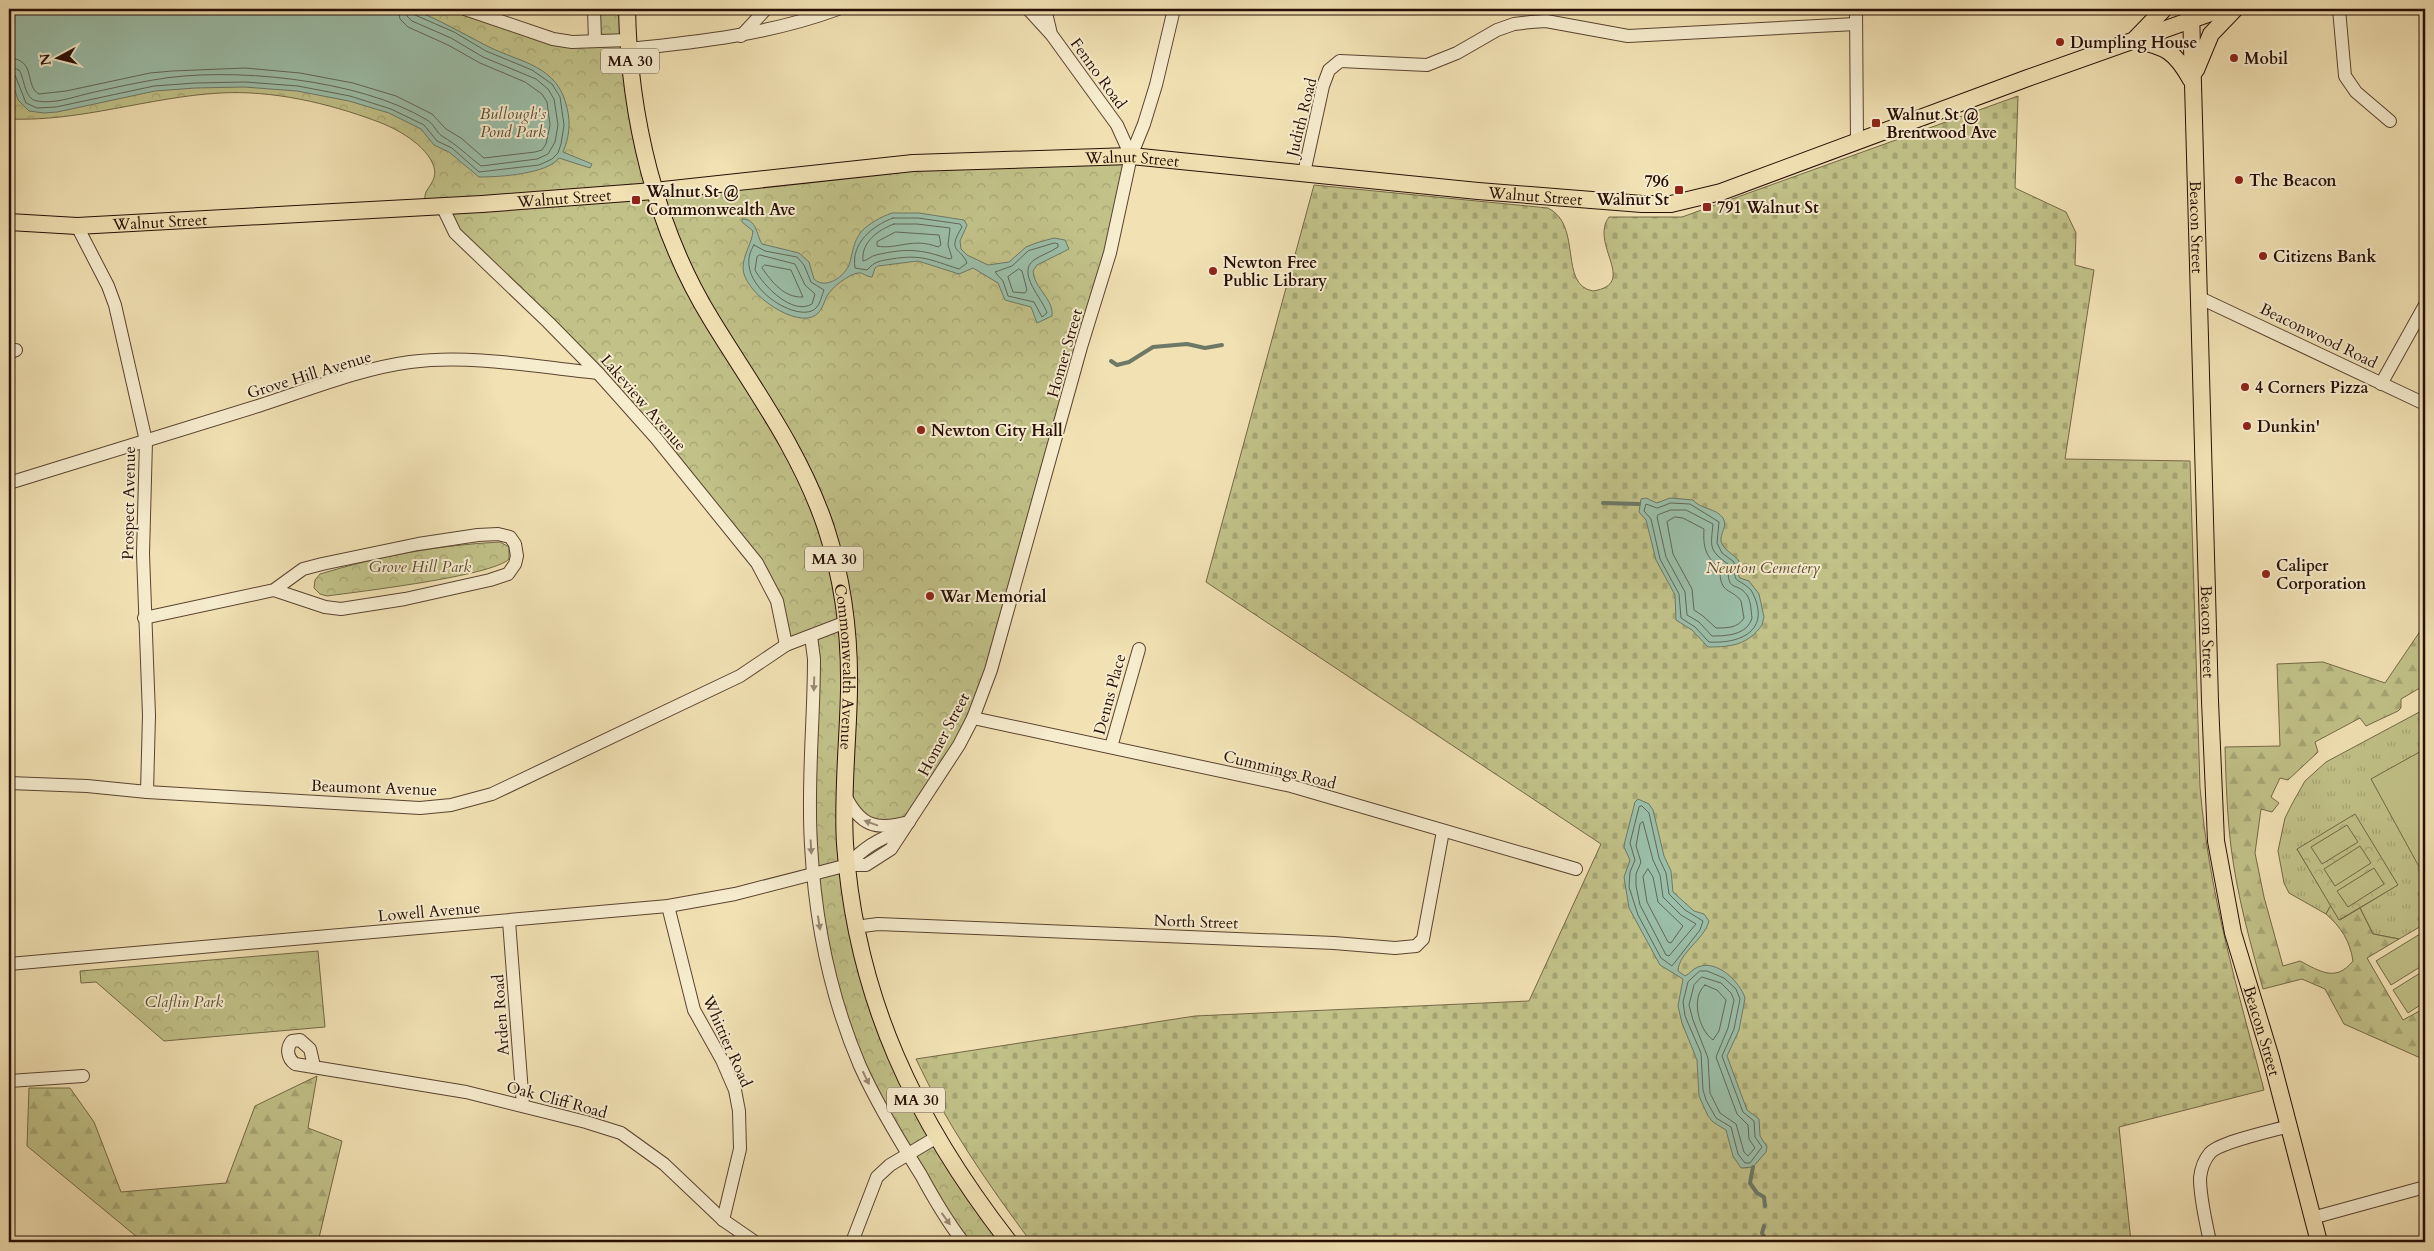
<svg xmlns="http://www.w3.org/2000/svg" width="2434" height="1251" font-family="Cardo,serif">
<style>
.grass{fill:url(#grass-tufts);stroke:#746846}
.forest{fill:url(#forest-firs);stroke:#746846}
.cemetery{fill:url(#cemetery-stones);stroke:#746846}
.park{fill:url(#park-crowns);stroke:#746846}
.pitch{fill:#c1c188;stroke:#746846}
.water{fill:#9bbea8;stroke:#6d7866}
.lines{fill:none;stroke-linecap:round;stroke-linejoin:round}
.shore{stroke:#616656;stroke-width:1}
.stream{stroke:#6d7866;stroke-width:4}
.minor-casing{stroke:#5a4330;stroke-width:14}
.major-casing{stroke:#270e04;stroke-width:18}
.minor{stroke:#f6ecce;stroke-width:12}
.major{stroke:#f1e1b3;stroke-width:16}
.oneway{fill:#998873}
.poi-dot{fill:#8f2418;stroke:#f6ecce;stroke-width:2}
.labels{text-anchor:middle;stroke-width:4;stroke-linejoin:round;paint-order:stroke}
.shield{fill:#f6ecce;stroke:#655141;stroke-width:1}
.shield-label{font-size:15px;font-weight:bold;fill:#270e04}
.poi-label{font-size:16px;font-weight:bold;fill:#270e04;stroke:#f6ecce;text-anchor:start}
.street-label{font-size:16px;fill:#270e04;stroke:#f6ecce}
.park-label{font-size:16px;font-style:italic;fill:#5d4d32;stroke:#f6ecce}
</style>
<defs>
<pattern id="grass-tufts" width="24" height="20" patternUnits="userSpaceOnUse" patternTransform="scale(1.25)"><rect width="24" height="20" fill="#c1c188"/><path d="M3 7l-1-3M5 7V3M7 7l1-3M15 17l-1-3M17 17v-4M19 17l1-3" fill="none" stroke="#a6a574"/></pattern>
<pattern id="forest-firs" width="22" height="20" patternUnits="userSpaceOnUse" patternTransform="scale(1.25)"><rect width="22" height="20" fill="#c1c188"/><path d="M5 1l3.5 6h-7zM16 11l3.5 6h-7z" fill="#a6a574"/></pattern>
<pattern id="cemetery-stones" width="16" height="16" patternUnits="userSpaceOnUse" patternTransform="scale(1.25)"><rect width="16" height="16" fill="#c1c188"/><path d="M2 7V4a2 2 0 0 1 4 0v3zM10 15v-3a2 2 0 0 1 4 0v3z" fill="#a6a574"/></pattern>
<pattern id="park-crowns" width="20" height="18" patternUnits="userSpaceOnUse" patternTransform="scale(1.25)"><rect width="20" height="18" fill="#c1c188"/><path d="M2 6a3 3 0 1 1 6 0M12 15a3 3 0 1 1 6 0" fill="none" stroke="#a6a574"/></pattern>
</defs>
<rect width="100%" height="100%" fill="#f1e1b3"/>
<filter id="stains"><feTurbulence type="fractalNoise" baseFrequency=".004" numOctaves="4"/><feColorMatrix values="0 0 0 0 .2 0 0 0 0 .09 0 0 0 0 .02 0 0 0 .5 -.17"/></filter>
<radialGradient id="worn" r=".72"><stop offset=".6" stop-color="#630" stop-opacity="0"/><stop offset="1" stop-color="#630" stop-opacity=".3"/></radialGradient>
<!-- grass -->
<polygon class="grass" points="2425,709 2425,927 2423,925 2399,939 2373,934 2360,908 2397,885 2297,849 2331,905 2326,914 2289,893 2284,883 2278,851 2285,818 2292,804 2305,781 2326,762"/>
<!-- forest -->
<g class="forest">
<path d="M 2425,624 L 2425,685 L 2401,699 L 2401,708 L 2398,711 L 2366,726 L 2360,718 L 2315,742 L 2318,752 L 2288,780 L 2280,778 L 2271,797 L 2279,803 L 2272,812 L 2261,809 L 2255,853 L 2264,897 L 2283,966 L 2300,961 C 2321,972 2336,982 2353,961 C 2350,941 2341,927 2326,914 L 2331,905 L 2340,920 L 2360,908 L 2373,934 L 2399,939 L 2367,958 L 2403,1020 L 2425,1008 L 2425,1060 L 2344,1024 L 2325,989 L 2302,979 L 2263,989 C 2250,942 2237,895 2231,847 C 2227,814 2226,781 2225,747 L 2280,746 L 2277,664 L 2323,662 L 2385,683 Z"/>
<polygon points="317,1076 308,1128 342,1141 318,1242 143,1242 27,1146 29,1088 70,1088 94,1122 121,1192 226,1183 255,1106"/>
</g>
<!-- cemetery -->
<path class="cemetery" d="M 2018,96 L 2015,188 L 2066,212 L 2076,233 L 2075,265 L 2094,270 L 2065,459 L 2190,461 L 2200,787 C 2209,894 2237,987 2264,1090 L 2119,1127 L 2131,1242 L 1031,1242 C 988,1184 947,1125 916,1059 L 1195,1016 L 1529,1001 L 1601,844 L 1206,582 L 1314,185 L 1548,208 C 1583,225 1558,285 1593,291 C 1639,284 1589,244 1609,217 L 1682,217 Z"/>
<!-- park -->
<g class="park">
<path d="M 9,9 L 465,9 L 537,35 L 595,41 L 594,9 L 627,9 L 654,191 L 913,163 L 1131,156 L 982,695 L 909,822 L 894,826 L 853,811 L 848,865 L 894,1051 L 1009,1242 L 963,1242 L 861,1066 L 819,921 L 811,636 L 786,645 L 768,581 L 656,438 L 455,233 L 442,206 L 425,206 C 425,202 424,196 426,192 C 431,183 437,178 434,167 C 427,145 396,128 376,121 C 328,103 272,90 220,93 C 149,97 80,122 9,119 Z"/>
<path d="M 500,542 L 509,547 L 509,559 C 493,576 356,592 327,596 L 320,594 L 314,588 L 315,580 L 320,574 C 379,556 439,545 500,542 Z"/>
<polygon points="2355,814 2398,885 2339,920 2297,849"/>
<polygon points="318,951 325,1027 164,1041 96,982 81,983 80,971"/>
</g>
<!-- pitch -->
<g class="pitch">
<polygon points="2425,749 2425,873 2423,874 2371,779"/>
<polygon points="2347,825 2358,842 2322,864 2311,847"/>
<polygon points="2360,846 2371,863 2335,886 2324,869"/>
<polygon points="2374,868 2384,884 2348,907 2337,891"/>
<polygon points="2420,934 2425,943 2425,964 2391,985 2376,961"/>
<polygon points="2425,970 2425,1002 2408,1013 2393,990"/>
</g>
<!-- water -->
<g class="water">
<path d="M 9,9 L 412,9 C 438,19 462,33 487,46 C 521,63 558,65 567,108 C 571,123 569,138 563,152 L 592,164 L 590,168 L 559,158 C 547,174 500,177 479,177 L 449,152 L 434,145 L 421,129 L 389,113 L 349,101 L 297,91 L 244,87 L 195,88 L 155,91 L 57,112 L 44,113 L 29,111 L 18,100 L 9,71 Z"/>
<path d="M 892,213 L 919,213 L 964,220 L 967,225 L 960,241 L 961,249 L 967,255 L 988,265 L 1009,262 L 1026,247 L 1036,243 L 1054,238 L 1065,240 L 1069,249 L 1037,265 L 1033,271 C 1034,288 1054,299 1052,316 L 1037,323 L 1031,307 L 1005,300 L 998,283 L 973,268 L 959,274 L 918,261 L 878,266 L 875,268 L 872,277 C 866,277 863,272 858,273 C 849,274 831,288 827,296 C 823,304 822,313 812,317 C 790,325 743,291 743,268 C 743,255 752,243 753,231 L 742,222 L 742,219 C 757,219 756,234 762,244 L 799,253 L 809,262 L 814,279 C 825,290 844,277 849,265 C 853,253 853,242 861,232 C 869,223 881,217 892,213 Z"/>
<path d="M 1646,498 L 1657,503 L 1670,498 L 1693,500 C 1700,509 1716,508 1723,518 C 1728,526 1720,533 1721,541 C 1723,550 1734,554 1739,561 L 1738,574 L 1740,578 L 1749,581 L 1759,594 L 1764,617 L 1762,625 C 1748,645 1731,647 1708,647 L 1692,630 L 1676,620 L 1675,595 L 1656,560 L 1646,520 L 1639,512 L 1641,499 Z"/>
<path d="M 1638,799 L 1649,804 L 1653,810 L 1664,856 L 1671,871 L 1673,892 L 1694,911 L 1704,914 L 1709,921 C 1704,940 1679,952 1678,971 L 1685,976 C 1690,974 1692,969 1698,967 C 1717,959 1740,982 1745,998 L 1739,1030 L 1727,1056 L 1747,1110 L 1759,1119 L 1760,1136 L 1767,1147 L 1766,1152 L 1753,1167 L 1741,1168 L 1733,1156 L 1726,1130 L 1713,1122 L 1708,1116 L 1699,1096 L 1697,1060 L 1682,1023 L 1678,1006 L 1683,979 L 1660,965 L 1629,908 L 1624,877 L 1630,860 L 1624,847 L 1625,841 L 1635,802 Z"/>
</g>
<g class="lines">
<!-- shore -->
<g class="shore">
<path d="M 9,58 C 37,59 24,86 39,94 L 66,91 L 150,73 L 172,71 L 245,68 L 300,73 L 353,83 L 396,96 L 432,114 L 446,129 L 461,138 L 484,158 L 535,152 L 542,150 L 546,144 L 550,125 L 547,102 L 542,94 L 525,82 L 480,63 L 448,45 L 408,27 L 400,19 L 398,9"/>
<path d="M 9,66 L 19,70 C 25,79 24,99 37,101 C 52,104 71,98 86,94 C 108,89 130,84 153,80 C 229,66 360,79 427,120 C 434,124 436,132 442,136 C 457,145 467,155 481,166 L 537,159 L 548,154 L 555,142 L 558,125 L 554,99 L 548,89 L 536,79 L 483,57 L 451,38 L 412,21 L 407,16 L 406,9"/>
<polyline points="9,72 15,75 26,103 37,108 56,107 154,86 195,83 245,82 298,86 350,96 391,109 424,125 437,141 452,148 479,172 539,165 552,159 558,153 561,144 564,125 560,97 552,84 532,70 486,51 454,32 415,15 412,9"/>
<path d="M 893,218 L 918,218 L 960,224 L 962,227 C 946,253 961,247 967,263 L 959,269 C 930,260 923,254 891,259 C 880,261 875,261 867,270 L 855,268 C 851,243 872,226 893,218 Z"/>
<path d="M 894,224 L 917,224 L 950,228 L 948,245 L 952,258 L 949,259 C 921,249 906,248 876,255 C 871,256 868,260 863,261 C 861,242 878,230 894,224 Z"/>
<path d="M 896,232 L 939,235 L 941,245 L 938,247 C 912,237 897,250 877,246 L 877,242 Z"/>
<path d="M 1055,243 L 1058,244 L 1058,247 C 1051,252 1041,255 1034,260 C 1016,273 1043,299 1047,313 L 1042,317 L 1034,302 L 1008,296 L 1003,281 L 995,272 L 1012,266 L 1028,251 Z"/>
<path d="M 754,245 L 765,251 L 797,257 L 804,265 L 811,282 L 824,290 C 822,295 820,304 816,308 C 799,326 729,283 754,245 Z"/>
<path d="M 760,255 L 795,264 L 805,285 L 815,294 L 812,304 C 792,316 763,285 755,270 L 757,257 Z"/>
<path d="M 765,265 L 791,270 L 803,297 C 784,298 772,282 762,268 Z"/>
<polygon points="1019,269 1022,271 1027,290 1025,293 1013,292 1008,277"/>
<path d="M 1671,503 L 1690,504 L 1719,522 L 1717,543 L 1722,553 L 1734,562 C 1735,587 1735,575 1751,590 C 1772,628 1744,644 1709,642 L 1695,627 L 1681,618 L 1679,594 L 1660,559 L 1651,519 L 1644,511 L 1646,504 L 1657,508 Z"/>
<path d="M 1671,510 L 1686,510 L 1713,524 C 1711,546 1708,550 1728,564 C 1727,595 1736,580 1747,595 C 1751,601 1751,611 1752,618 C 1747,635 1727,636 1712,636 L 1699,622 L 1687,615 L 1685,592 L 1666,557 L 1657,517 L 1658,515 Z"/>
<path d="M 1675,517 L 1683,518 L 1704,529 C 1703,546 1705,557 1720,568 C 1719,595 1732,588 1741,601 L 1744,618 C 1738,628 1727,628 1716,628 L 1703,616 L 1694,610 L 1692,589 L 1673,554 L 1667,522 Z"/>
<polygon points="1642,806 1649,813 1659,858 1666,873 1669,894 1685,910 1703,921 1700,930 1672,966 1661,958 1638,915 1629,887 1630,872 1635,860 1630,843 1639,807"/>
<polygon points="1643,822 1653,860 1660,875 1663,897 1681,915 1696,924 1669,956 1666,955 1640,905 1636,886 1636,874 1641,862 1636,846 1640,824"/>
<polygon points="1648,869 1653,877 1658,902 1683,926 1671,943 1668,942 1647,902 1643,877"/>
<polygon points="1700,971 1707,971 1724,978 1736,989 1740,999 1734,1029 1722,1056 1743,1112 1754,1121 1755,1137 1762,1147 1750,1163 1745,1163 1738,1154 1731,1127 1716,1118 1706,1100 1703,1090 1701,1053 1685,1016 1683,1002 1688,982"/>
<polygon points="1702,977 1721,983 1731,993 1734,1000 1728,1028 1716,1057 1737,1114 1748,1125 1749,1139 1755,1148 1748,1156 1744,1152 1736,1124 1720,1113 1710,1093 1708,1058 1693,1020 1689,1005 1694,985"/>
<path d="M 1705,985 L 1717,990 L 1726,1000 L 1719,1031 L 1713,1040 C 1699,1030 1690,998 1705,985 Z"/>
</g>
<!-- stream -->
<g class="stream">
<polyline points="1111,361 1117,365 1129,362 1153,347 1187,344 1205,348 1222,345"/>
<polyline points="1603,503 1639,504"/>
<polyline points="1753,1167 1750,1183 1757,1193 1764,1197 1765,1206"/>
<path d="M 1764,1226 L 1762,1233 L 1765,1238 C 1779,1241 1795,1234 1806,1242"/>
</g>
<defs>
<g id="minor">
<polyline points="465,9 553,39 572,42 628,40"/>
<polyline points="594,9 595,41"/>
<polyline points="1028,9 1050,33"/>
<polyline points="1045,9 1051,34 1117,125 1131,156"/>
<polyline points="1856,9 1857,142"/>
<polyline points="2339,9 2345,76 2356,92 2390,121"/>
<polyline points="741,36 766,9"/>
<path d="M 629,49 C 700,42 770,34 838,9"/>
<polyline points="1304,173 1323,86 1329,70 1340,61 1427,65 1457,53 1497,30 1514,24 1531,22 1546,21 1628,36 1856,24"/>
<polyline points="442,206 455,233 548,322 598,373 656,438 757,563 777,601 786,645"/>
<polyline points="77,226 108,286 115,305 146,441 143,554 149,715 147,792"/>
<polyline points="2198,297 2425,404"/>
<polyline points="9,353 16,350"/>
<polyline points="2381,384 2425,305"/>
<path d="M 9,483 C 92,458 175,432 258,406 C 308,390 358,369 410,362 C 472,354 537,367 598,373"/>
<polyline points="144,618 274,590 325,607 341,609 405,599 490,580 508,574 515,564 517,556 515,544 510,537 498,534 478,535 418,544 322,564 303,569 274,590"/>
<path d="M 811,636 L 814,659 C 814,721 807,783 811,845 C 815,920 830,996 860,1066 C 877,1104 899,1140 921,1175 C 934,1199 947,1221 963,1242"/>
<polyline points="973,718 1291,786 1576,869"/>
<polyline points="1111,747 1139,649"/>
<polyline points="9,783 87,786 147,792 420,808 451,805 492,794 740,676 786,645 846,622"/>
<path d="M 845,795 C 860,826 876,831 909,822"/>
<path d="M 848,865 C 863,848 879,838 900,832"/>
<polyline points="668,906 694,1010 722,1060 735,1090 739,1111 740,1149 723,1220"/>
<polyline points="509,921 523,1106"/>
<polyline points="855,927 878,924 1334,943 1395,948 1416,946 1423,939 1443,831"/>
<polyline points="9,964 668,906 735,894 848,865 866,865 891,849 959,745 973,718 991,670 1081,347 1110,253 1131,156 1144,124 1156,85 1174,9"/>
<path d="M 314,1066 L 310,1049 L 300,1040 L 292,1041 C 286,1048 287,1058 295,1064 L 466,1092 L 586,1122 L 621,1133 L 664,1164 L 723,1220 L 755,1242"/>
<polyline points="9,1081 83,1076"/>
<polyline points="2312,1218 2425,1187"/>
<polyline points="852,1242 877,1177 890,1165 937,1137"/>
<path d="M 2210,1242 C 2206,1222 2200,1199 2200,1178 C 2201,1169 2204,1160 2210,1153 C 2220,1142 2272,1131 2289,1126"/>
</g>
<g id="major">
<path id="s1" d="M 627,9 C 629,115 655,228 711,319 C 753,388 800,450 826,528 C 843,580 850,637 849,691 C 848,742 842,793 845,844 C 856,999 915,1121 1009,1242"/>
<path id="s2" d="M 2191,11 L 2210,701 L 2216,841 L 2233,933 L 2271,1058 L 2319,1242"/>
<polyline points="2136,38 2164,9"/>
<path d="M 2135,40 C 2166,47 2175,51 2191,80"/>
<polyline points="2196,70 2211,34 2235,9"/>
<path id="s3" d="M 9,222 L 77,226 L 482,204 L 654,191 L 913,163 L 1131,156 L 1478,191 L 1642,204 L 1671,204 L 1721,192 L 2025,79 L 2222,9"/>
</g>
</defs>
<!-- minor casing -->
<use href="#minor" class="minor-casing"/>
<!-- major casing -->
<use href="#major" class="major-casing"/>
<!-- minor -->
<use href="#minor" class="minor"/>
<!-- major -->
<use href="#major" class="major"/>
</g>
<!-- one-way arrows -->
<defs><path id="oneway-solid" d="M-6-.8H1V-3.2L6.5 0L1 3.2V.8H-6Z" transform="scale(1.25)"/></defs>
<g class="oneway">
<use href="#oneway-solid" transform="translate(814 684) rotate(92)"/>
<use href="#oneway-solid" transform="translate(871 823) rotate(-160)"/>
<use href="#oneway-solid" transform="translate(811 847) rotate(87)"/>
<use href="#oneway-solid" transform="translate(819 923) rotate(81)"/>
<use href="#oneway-solid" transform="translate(866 1078) rotate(64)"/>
<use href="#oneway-solid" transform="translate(946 1219) rotate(54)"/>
</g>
<!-- markers -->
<g class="poi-dot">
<circle cx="2060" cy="42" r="5"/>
<circle cx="2234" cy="58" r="5"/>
<rect x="1871" y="118" width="10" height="10" rx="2.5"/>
<circle cx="2239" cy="180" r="5"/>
<rect x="1674" y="185" width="10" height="10" rx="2.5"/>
<rect x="631" y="195" width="10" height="10" rx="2.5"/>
<rect x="1702" y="202" width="10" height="10" rx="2.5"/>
<circle cx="2263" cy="256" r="5"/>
<circle cx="1213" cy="271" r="5"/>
<circle cx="2245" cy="387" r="5"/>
<circle cx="2247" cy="426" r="5"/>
<circle cx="921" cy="430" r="5"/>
<circle cx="2266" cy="574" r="5"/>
<circle cx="930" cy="596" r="5"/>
</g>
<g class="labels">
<!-- shield labels -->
<g class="shield">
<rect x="601" y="48.5" width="58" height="25" rx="4"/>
<rect x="805" y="546.5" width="58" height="25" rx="4"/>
<rect x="887" y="1087.5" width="58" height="25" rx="4"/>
</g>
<g class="shield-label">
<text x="630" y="66">MA 30</text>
<text x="834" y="564">MA 30</text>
<text x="916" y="1105">MA 30</text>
</g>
<!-- poi labels -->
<g class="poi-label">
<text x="2070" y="48">Dumpling House</text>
<text x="2244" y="64">Mobil</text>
<text x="1886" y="120">Walnut St @<tspan x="1886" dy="18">Brentwood Ave</tspan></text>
<text x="2249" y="186">The Beacon</text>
<text x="1669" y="187" text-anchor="end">796<tspan x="1669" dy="18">Walnut St</tspan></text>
<text x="646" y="197">Walnut St @<tspan x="646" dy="18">Commonwealth Ave</tspan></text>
<text x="1717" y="213">791 Walnut St</text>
<text x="2273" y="262">Citizens Bank</text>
<text x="1223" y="268">Newton Free<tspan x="1223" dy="18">Public Library</tspan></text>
<text x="2255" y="393">4 Corners Pizza</text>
<text x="2257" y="432">Dunkin'</text>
<text x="931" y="436">Newton City Hall</text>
<text x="2276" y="571">Caliper<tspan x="2276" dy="18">Corporation</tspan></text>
<text x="940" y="602">War Memorial</text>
</g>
<!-- street labels -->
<g class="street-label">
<text transform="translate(1099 73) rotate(54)" y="6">Fenno Road</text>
<text transform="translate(1301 117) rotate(-76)" y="6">Judith Road</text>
<text dy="6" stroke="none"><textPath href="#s3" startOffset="1126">Walnut Street</textPath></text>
<text dy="6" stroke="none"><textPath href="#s3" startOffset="1531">Walnut Street</textPath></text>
<text dy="6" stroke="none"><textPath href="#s3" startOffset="556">Walnut Street</textPath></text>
<text dy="6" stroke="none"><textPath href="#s3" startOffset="151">Walnut Street</textPath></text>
<text dy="6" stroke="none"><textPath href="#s2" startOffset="216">Beacon Street</textPath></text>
<text transform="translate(2319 335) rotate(26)" y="6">Beaconwood Road</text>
<text transform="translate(1064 353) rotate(-74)" y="6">Homer Street</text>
<text transform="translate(309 374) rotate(-17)" y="6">Grove Hill Avenue</text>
<text transform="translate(644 402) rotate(49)" y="6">Lakeview Avenue</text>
<text transform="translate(128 503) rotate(-89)" y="6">Prospect Avenue</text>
<text dy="6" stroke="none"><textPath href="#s2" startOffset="621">Beacon Street</textPath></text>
<text dy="6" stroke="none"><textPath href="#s1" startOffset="705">Commonwealth Avenue</textPath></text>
<text transform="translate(1109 694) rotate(-75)" y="6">Denns Place</text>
<text transform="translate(943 734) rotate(-62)" y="6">Homer Street</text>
<text transform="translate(1280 769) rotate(14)" y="6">Cummings Road</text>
<text transform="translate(374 787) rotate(2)" y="6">Beaumont Avenue</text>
<text transform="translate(429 911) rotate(-5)" y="6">Lowell Avenue</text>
<text transform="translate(1196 921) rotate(2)" y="6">North Street</text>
<text transform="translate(500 1015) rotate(-94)" y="6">Arden Road</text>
<text dy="6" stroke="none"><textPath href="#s2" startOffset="1026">Beacon Street</textPath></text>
<text transform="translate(728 1041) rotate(66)" y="6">Whittier Road</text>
<text transform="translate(557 1099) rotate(15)" y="6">Oak Cliff Road</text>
</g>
<!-- park labels -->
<g class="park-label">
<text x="513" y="119">Bullough's<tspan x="513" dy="18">Pond Park</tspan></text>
<text x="420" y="572">Grove Hill Park</text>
<text x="1763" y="573">Newton Cemetery</text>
<text x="184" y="1007">Claflin Park</text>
</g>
</g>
<!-- margin -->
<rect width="2434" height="1251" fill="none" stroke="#f1e1b3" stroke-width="30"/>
<rect x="10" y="10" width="2414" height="1231" fill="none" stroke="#270e04" stroke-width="2.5"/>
<rect x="15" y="15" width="2404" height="1221" fill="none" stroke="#270e04"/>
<!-- north arrow -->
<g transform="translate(58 58) rotate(263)" stroke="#f6ecce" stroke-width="4" paint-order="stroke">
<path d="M0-4L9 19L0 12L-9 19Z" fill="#270e04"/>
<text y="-8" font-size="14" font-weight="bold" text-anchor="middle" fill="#270e04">N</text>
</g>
<rect width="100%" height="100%" filter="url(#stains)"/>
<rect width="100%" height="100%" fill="url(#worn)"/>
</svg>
